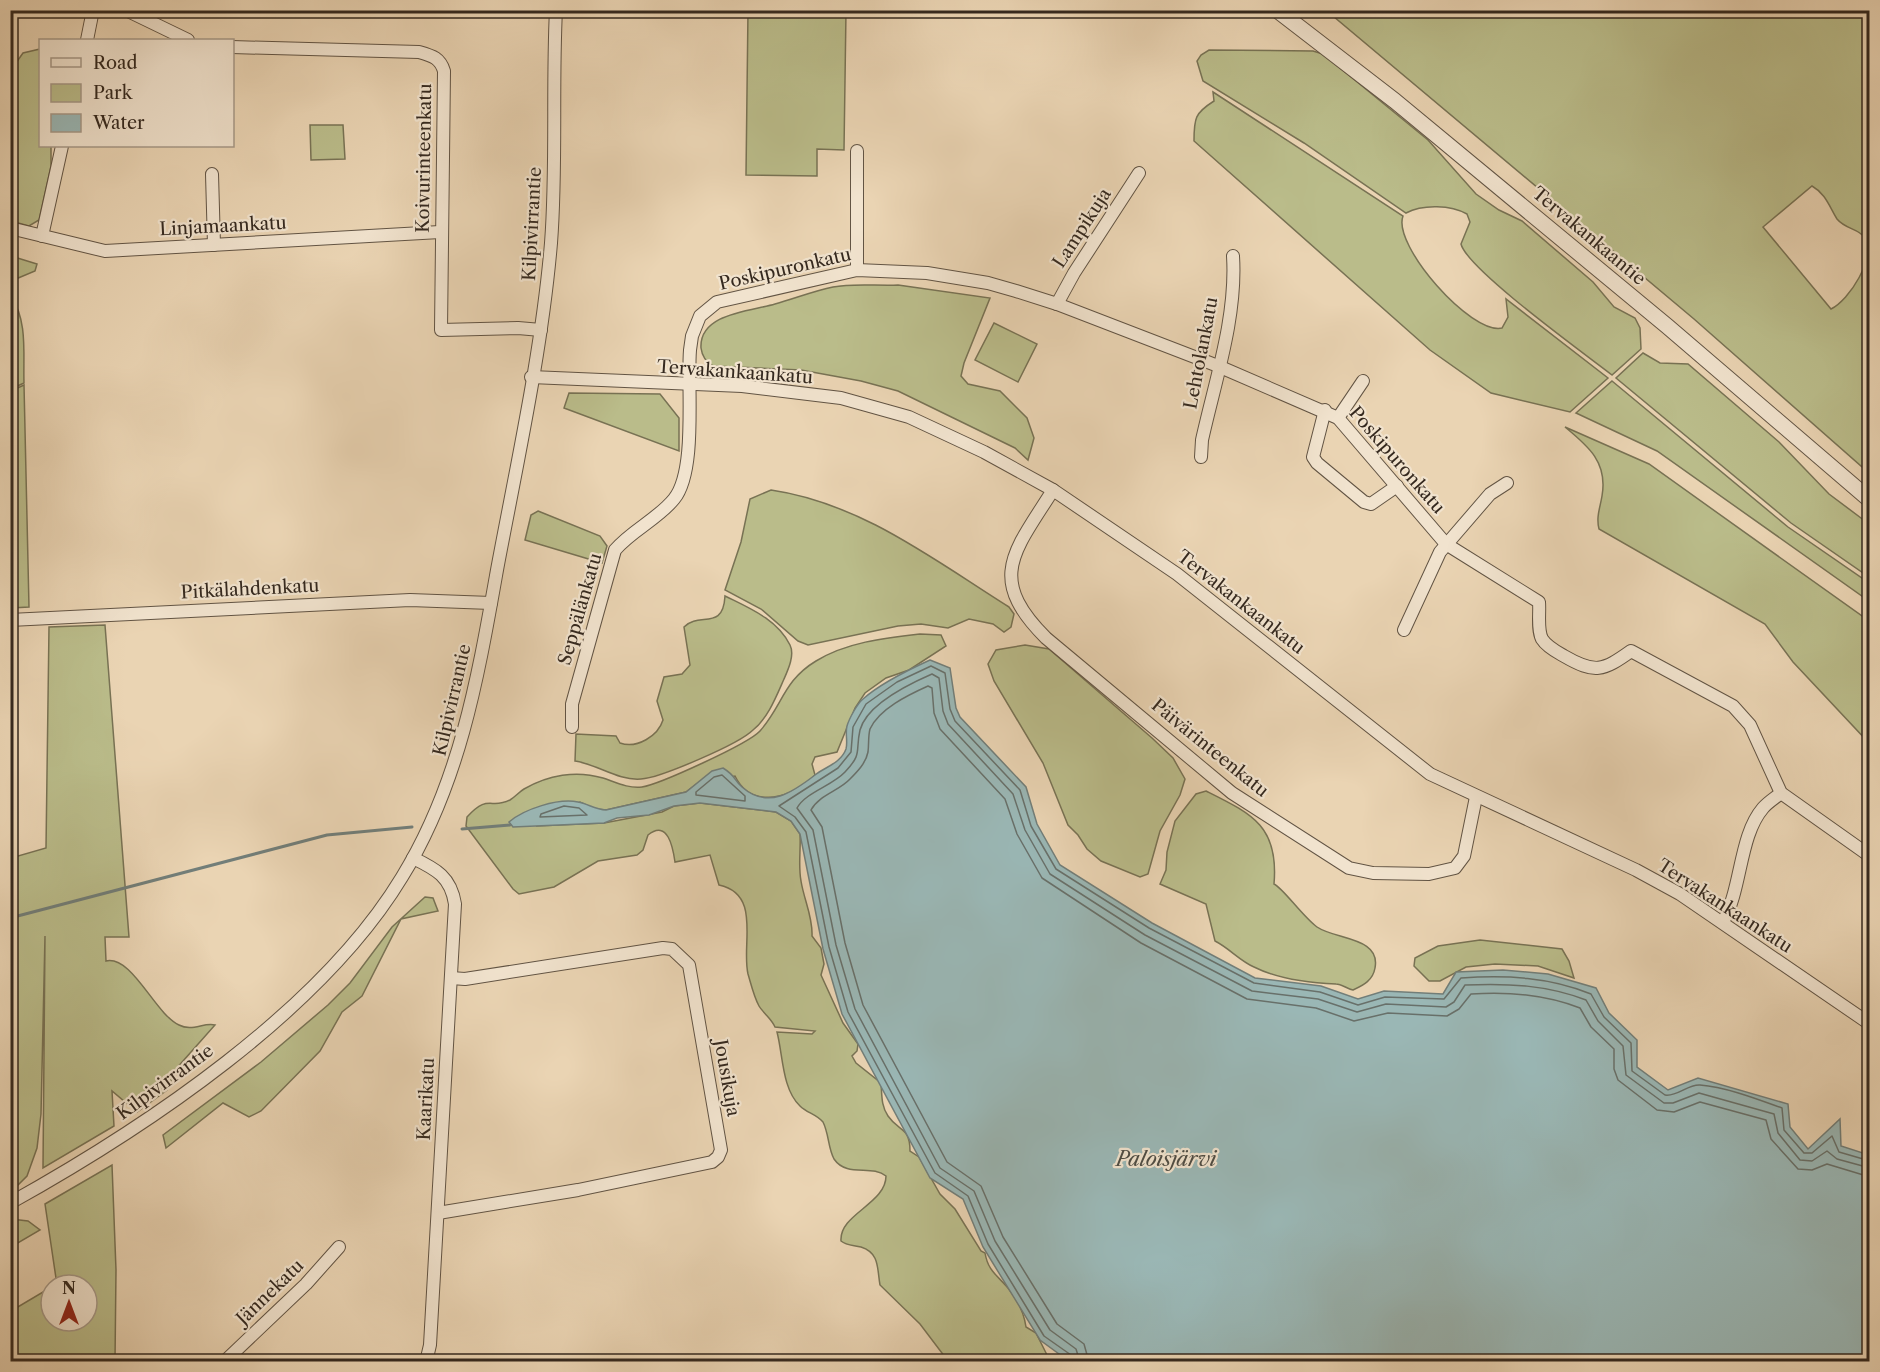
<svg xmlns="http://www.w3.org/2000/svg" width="1880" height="1372" font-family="'Libre Caslon Text',serif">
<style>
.green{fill:#babc8a;stroke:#787254;stroke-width:1.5;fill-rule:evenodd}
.water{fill:#9ab7b5;stroke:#727e79;stroke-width:1.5}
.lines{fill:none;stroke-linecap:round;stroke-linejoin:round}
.shore{stroke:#68706a;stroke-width:1.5}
.stream{stroke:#727e79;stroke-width:3}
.minor-casing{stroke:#625444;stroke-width:14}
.tertiary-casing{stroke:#625444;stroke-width:17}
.minor{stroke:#f1e3ce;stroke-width:12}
.tertiary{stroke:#f1e3ce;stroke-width:15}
.labels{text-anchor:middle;stroke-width:4.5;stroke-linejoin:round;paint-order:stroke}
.street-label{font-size:18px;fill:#35291f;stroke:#f1e3ce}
.water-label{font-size:20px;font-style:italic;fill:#4e4c44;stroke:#f1e3ce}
</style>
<rect width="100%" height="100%" fill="#ead4b3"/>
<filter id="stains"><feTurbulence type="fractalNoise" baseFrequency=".00333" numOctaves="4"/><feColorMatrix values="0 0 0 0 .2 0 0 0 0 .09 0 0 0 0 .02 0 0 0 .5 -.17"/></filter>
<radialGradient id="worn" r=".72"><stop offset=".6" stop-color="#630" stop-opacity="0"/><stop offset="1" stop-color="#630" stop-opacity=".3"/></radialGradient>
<!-- green -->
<g class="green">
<polygon points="748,11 846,11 844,150 817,149 817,176 746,175"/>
<path d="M 1327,11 L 1869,11 L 1869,473 L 1694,319 ZM 1812,186 C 1826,194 1829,206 1837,219 C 1845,229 1859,229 1864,237 C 1877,258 1849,300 1831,309 L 1763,227 Z"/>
<polygon points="40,49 40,146 51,146 51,166 39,220 29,226 11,221 11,70 23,53"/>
<path d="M 1209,50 L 1313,51 L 1323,54 L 1428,140 L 1476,194 L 1499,210 L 1522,221 L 1593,282 L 1614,307 L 1635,318 L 1640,328 L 1641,349 L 1612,375 C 1585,354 1467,269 1461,244 L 1470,222 L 1467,214 C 1451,205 1423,204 1406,213 L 1304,143 L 1203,81 L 1197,61 L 1201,55 Z"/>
<path d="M 1213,92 L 1403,216 C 1392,245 1471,335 1502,328 L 1508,317 L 1506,299 L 1608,378 L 1570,412 L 1491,393 L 1430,350 L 1194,141 C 1194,118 1195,113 1214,101 Z"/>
<polygon points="310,125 343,125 345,159 311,160"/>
<polygon points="11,256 37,264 35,271 11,281"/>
<path d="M 898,285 L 990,298 L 964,363 L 961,376 L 968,384 L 1000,391 L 1027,418 L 1034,438 L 1028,460 L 1015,448 L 898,391 L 861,381 L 801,370 L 713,366 C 706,362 702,356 701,348 C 699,313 752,311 775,304 C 794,299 813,291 833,287 C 853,283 877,286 898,285 Z"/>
<path d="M 11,296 C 28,322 23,353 24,383 L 11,389 Z"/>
<polygon points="994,323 1037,344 1018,382 975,360"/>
<polygon points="1643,353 1660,363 1688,364 1779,442 1829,494 1869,524 1869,577 1791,523 1616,378"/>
<polygon points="1612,381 1788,527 1869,583 1869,601 1657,451 1576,413"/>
<polygon points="24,385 29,607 11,608 11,391"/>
<polygon points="569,393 660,394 679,418 679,451 564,408"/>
<path d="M 1565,427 L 1649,464 L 1869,621 L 1869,743 L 1793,662 L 1765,624 L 1599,529 C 1596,517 1600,508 1602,496 C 1608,462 1588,446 1565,427 Z"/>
<path d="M 771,490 C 861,503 934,560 1009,607 L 1014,614 L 1011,627 L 1004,632 L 993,624 L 969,619 L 948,628 L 921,624 L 898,626 L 808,645 L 798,641 L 761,609 L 725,590 L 741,542 L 750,499 Z"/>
<polygon points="538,511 600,536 607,546 602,563 525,540 531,515"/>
<path d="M 725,596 C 749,608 777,619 790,645 C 795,655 788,670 784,679 C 776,697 768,718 753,730 C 739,744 660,778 641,779 C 618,781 597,764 575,761 L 576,734 L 616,736 L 620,743 C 637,749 658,736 663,720 L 657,701 L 664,677 L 682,674 L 690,665 L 684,627 C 699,611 723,632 725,596 Z"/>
<path d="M 105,625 L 129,937 L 105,937 L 106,961 C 132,955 155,1014 179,1025 C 192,1032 204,1022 215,1025 L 176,1069 L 167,1090 L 137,1112 L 112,1091 L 114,1126 L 43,1168 L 45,936 L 41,1114 L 37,1148 L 27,1176 L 11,1192 L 11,858 L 46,848 L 49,627 Z"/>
<path d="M 920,634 L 941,635 L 946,646 L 909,670 L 886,678 L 865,693 L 855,708 L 837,752 L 815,757 L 812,764 L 815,775 C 794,797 752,811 735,776 L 698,783 L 686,792 L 606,810 L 595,809 L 580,802 L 536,826 L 604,823 L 662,812 L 674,806 L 700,803 L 776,812 L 791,821 L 800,834 C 801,850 798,865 801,881 C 804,900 813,917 812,936 L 821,948 L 824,964 L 821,975 L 843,1023 L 858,1044 L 857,1051 L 852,1056 L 856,1063 L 881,1083 C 882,1095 881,1106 888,1116 C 899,1132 910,1127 910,1151 L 919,1157 L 940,1194 L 955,1209 L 981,1251 L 985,1253 C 988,1271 997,1275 1008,1288 C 1017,1299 1024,1313 1026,1327 L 1036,1333 L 1050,1361 L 948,1361 L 920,1324 L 880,1285 C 877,1269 880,1253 861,1247 C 854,1245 847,1246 841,1241 C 839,1214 886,1204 886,1176 C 872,1164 847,1178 834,1159 C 828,1148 829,1134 823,1122 C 816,1114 807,1113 800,1106 C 782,1089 783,1055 777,1032 L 812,1034 L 815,1031 L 775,1027 C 771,1018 763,1013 759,1006 C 754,997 751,984 748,974 C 741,945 762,894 719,885 L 710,855 L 675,862 C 673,848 668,819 648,835 L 643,850 L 637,855 L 598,861 L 554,887 L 519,894 L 513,889 L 466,826 L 467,817 C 489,793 490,810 510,800 C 515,797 519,792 524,789 C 548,775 576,770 603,778 C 615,782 629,789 642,787 C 660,784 748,744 760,731 C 783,705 783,681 816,661 C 847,642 885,638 920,634 Z"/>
<polygon points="1025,645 1049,649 1152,738 1173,758 1185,779 1180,795 1160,831 1148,874 1140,877 1101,861 1087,849 1078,835 1068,825 1043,763 994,681 988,664 996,650"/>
<path d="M 1206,791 C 1252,814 1279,826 1274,884 C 1283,888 1303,917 1317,927 C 1336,940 1381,937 1375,968 C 1373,980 1364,985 1353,990 C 1347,989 1342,984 1336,984 C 1309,983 1278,979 1254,967 C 1240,961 1229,948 1215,941 L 1206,904 L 1160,884 L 1166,870 L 1167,852 L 1175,821 L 1196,794 Z"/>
<polygon points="425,897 433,898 438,911 401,919 362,996 342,1012 320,1051 261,1111 249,1117 223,1103 166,1148 163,1135 261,1062 328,1005 350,983 392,927"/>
<polygon points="1480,940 1562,949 1569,961 1574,978 1538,966 1495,964 1466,967 1440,981 1429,981 1414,966 1415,958 1438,946"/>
<polygon points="112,1165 116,1270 115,1361 11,1361 11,1311 43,1292 51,1303 51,1321 87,1321 87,1285 57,1285 45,1204"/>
<polygon points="11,1219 28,1221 40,1230 11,1247"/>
</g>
<!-- water -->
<path class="water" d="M 930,660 L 950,668 L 956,708 L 960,717 L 1026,787 L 1037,824 L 1060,865 L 1152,923 L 1255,978 L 1321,986 L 1358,999 L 1384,991 L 1443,994 L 1456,972 L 1503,970 L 1548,974 L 1596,988 L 1609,1013 L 1637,1040 L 1637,1067 L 1668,1090 L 1698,1078 L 1788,1104 L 1790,1127 L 1808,1149 L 1840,1119 L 1841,1146 L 1869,1155 L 1869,1361 L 1070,1362 L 1040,1340 L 983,1247 L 963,1199 L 930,1178 L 842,1014 L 823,949 L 800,834 L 791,821 L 776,812 L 700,803 L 674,806 L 649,815 L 617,818 L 604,823 L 513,827 L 509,822 C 524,809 558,798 578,802 C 588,804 595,809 606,810 L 686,792 L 712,771 L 723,768 C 736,776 734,780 742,787 C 768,810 793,792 815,775 C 825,767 841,763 846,749 C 848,742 845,733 847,726 C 849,719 857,704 863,699 C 881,683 908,670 930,660 Z"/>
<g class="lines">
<!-- shore -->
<g class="shore">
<polygon points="722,775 745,796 745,801 696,795 696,792 714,777"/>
<polygon points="564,806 579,808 587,815 540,817 541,814"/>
<path d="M 1073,1362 L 1071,1355 L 1044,1336 L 988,1244 L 968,1196 L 935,1173 L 848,1012 L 829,947 L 806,832 L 795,817 L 779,806 L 838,768 L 851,752 L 853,727 L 866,704 L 897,682 L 931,666 L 945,673 L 950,709 L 955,721 L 1020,790 L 1031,826 L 1056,869 L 1149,928 L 1254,983 L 1320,992 L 1358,1005 L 1385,997 L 1444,999 L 1461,978 C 1507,975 1549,977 1591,994 L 1604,1017 L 1631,1043 L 1632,1071 L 1665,1095 C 1677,1097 1688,1084 1700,1085 C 1726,1087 1757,1099 1782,1108 L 1784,1130 L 1804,1153 L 1812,1153 L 1832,1136 L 1839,1152 L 1870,1161"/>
<path d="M 1080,1362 L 1076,1349 L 1050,1330 L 995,1241 L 974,1191 L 940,1168 L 855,1009 L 836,945 L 813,830 L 797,808 C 806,792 832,786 845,772 C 863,753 855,752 860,730 C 867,704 909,684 932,674 L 939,678 L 943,711 L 948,724 L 1013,794 L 1025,830 L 1050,874 L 1145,935 L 1252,991 L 1318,999 L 1357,1012 L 1386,1004 L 1446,1007 L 1454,1002 L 1465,985 C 1508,983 1547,985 1586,1000 L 1598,1021 L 1623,1046 L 1626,1075 L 1664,1103 L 1673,1103 L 1699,1093 L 1774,1114 L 1778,1133 L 1800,1160 L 1812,1161 L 1827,1151 L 1837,1159 L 1870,1168"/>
<path d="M 1089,1362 L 1084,1344 L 1057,1324 L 1003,1237 L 981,1186 L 947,1162 L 863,1005 L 845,943 L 822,827 L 811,810 C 819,795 839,791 850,779 C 857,772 866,763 868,752 C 869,745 868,736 870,729 C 879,709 908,695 928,686 L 932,688 L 934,713 L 940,729 L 1005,799 L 1017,834 L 1042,878 L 1141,943 L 1247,999 L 1316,1008 L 1354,1021 L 1388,1013 L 1447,1016 L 1459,1009 L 1471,994 C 1509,992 1544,994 1580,1008 L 1591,1027 L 1614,1049 L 1614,1069 L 1618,1080 L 1657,1110 L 1674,1112 L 1700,1102 L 1766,1120 L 1771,1139 L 1798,1169 L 1812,1170 L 1827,1164 L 1870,1177"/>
</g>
<!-- stream -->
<g class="stream">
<polyline points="462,829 510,825"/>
<polyline points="10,918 327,835 412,827"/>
</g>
<defs>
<g id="minor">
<polyline points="126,10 188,40"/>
<polyline points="87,40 93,10"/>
<path d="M 232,47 L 419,52 C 433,56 440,58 444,71 L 441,330 L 518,328 L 541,330"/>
<polyline points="857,151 857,270"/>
<polyline points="212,174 214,245"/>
<polyline points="10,228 105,251 440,232"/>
<polyline points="42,236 62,146"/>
<polyline points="1057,304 1074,273 1139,173"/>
<polyline points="531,377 742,386 841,398 909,417 984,452 1053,490 1177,574 1430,774 1636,870 1680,894 1870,1024"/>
<polyline points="1325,410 1313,457 1317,463 1364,502 1371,504 1397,486"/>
<polyline points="1338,418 1363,381"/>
<path d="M 1201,457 L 1202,440 C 1215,381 1237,317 1233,256"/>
<path d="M 1053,490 C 1014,552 986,578 1046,638 L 1232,793 L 1349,868 L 1373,873 L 1429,874 L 1455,868 L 1464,856 L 1476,797"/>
<polyline points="10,620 410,600 491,603"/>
<polyline points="1404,630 1440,552 1490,494 1507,483"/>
<path d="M 572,727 L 572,704 L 615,550 C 632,530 658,519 674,499 C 697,471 687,387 690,350 L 692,336 L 700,316 L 717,302 L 857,270 L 927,273 L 988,283 L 1016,291 L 1057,304 L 1218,366 L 1338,418 L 1446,544 L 1539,602 C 1540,613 1537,629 1542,639 C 1547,647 1557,652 1564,656 C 1595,674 1603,671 1631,651 L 1733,706 L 1750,725 L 1781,793 L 1870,856"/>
<path d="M 413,858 C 436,869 451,877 455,904 L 430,1345 L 426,1362"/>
<path d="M 1723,922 C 1742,888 1739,836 1763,808 C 1768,802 1775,798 1781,793"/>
<path d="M 10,1203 C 145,1128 321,1011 402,877 C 460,783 478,677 497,570 C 517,463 542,350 551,243 C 557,166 552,88 556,10"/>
<polyline points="438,1213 578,1190 712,1162 718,1157 721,1150 689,965 672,949 663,948 465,979 451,978"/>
<polyline points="224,1362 306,1284 339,1247"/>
</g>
<polyline id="tertiary" points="1277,10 1395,101 1667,326 1870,500"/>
</defs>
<!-- minor casing -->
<use href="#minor" class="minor-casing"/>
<!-- tertiary casing -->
<use href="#tertiary" class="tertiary-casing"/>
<!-- minor -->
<use href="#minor" class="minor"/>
<!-- tertiary -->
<use href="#tertiary" class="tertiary"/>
</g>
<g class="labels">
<!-- street labels -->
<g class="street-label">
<text transform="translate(424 158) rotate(-89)" y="6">Koivurinteenkatu</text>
<text transform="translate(532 224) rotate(-87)" y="6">Kilpivirrantie</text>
<text transform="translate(223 226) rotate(-3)" y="6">Linjamaankatu</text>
<text transform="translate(1082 228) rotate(-57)" y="6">Lampikuja</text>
<text transform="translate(1589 236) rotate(40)" y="6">Tervakankaantie</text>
<text transform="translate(785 269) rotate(-13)" y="6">Poskipuronkatu</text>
<text transform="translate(1201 353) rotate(-79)" y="6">Lehtolankatu</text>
<text transform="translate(735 372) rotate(4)" y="6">Tervakankaankatu</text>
<text transform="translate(1397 460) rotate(49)" y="6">Poskipuronkatu</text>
<text transform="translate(250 589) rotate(-3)" y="6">Pitkälahdenkatu</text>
<text transform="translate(1241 602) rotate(38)" y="6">Tervakankaankatu</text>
<text transform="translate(580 609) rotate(-74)" y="6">Seppälänkatu</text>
<text transform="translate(452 700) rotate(-77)" y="6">Kilpivirrantie</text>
<text transform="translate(1210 748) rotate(39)" y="6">Päivärinteenkatu</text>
<text transform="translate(1725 906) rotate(33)" y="6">Tervakankaankatu</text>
<text transform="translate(727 1078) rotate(80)" y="6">Jousikuja</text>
<text transform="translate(165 1082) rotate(-36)" y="6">Kilpivirrantie</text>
<text transform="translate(426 1099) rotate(-87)" y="6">Kaarikatu</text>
<text transform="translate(270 1292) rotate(-44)" y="6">Jännekatu</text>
</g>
<!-- water labels -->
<g class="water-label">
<text x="1166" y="1166">Paloisjärvi</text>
</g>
</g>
<!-- margin -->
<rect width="1880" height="1372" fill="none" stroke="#ead4b3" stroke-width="36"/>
<rect x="12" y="12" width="1856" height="1348" fill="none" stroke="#35291f" stroke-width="3"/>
<rect x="18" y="18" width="1844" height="1336" fill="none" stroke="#35291f" stroke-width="1.5"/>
<!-- legend -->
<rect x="39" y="39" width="195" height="108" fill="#f1e3ce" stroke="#a69988" stroke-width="1.5"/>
<rect x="51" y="58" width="30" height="9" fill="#f1e3ce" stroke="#a69988" stroke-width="1.5"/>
<text x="93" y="69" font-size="18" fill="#35291f">Road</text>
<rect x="51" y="84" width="30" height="18" fill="#babc8a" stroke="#a69988" stroke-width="1.5"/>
<text x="93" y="99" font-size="18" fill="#35291f">Park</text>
<rect x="51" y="114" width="30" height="18" fill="#9ab7b5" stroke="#a69988" stroke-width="1.5"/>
<text x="93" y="129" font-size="18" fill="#35291f">Water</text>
<!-- north arrow -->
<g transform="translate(69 1303)"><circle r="28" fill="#f1e3ce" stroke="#a69988" stroke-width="1.5"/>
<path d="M0-4.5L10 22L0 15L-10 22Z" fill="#8f2418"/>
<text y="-9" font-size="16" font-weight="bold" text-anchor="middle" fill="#35291f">N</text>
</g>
<rect width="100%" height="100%" filter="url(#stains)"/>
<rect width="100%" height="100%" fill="url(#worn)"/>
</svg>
